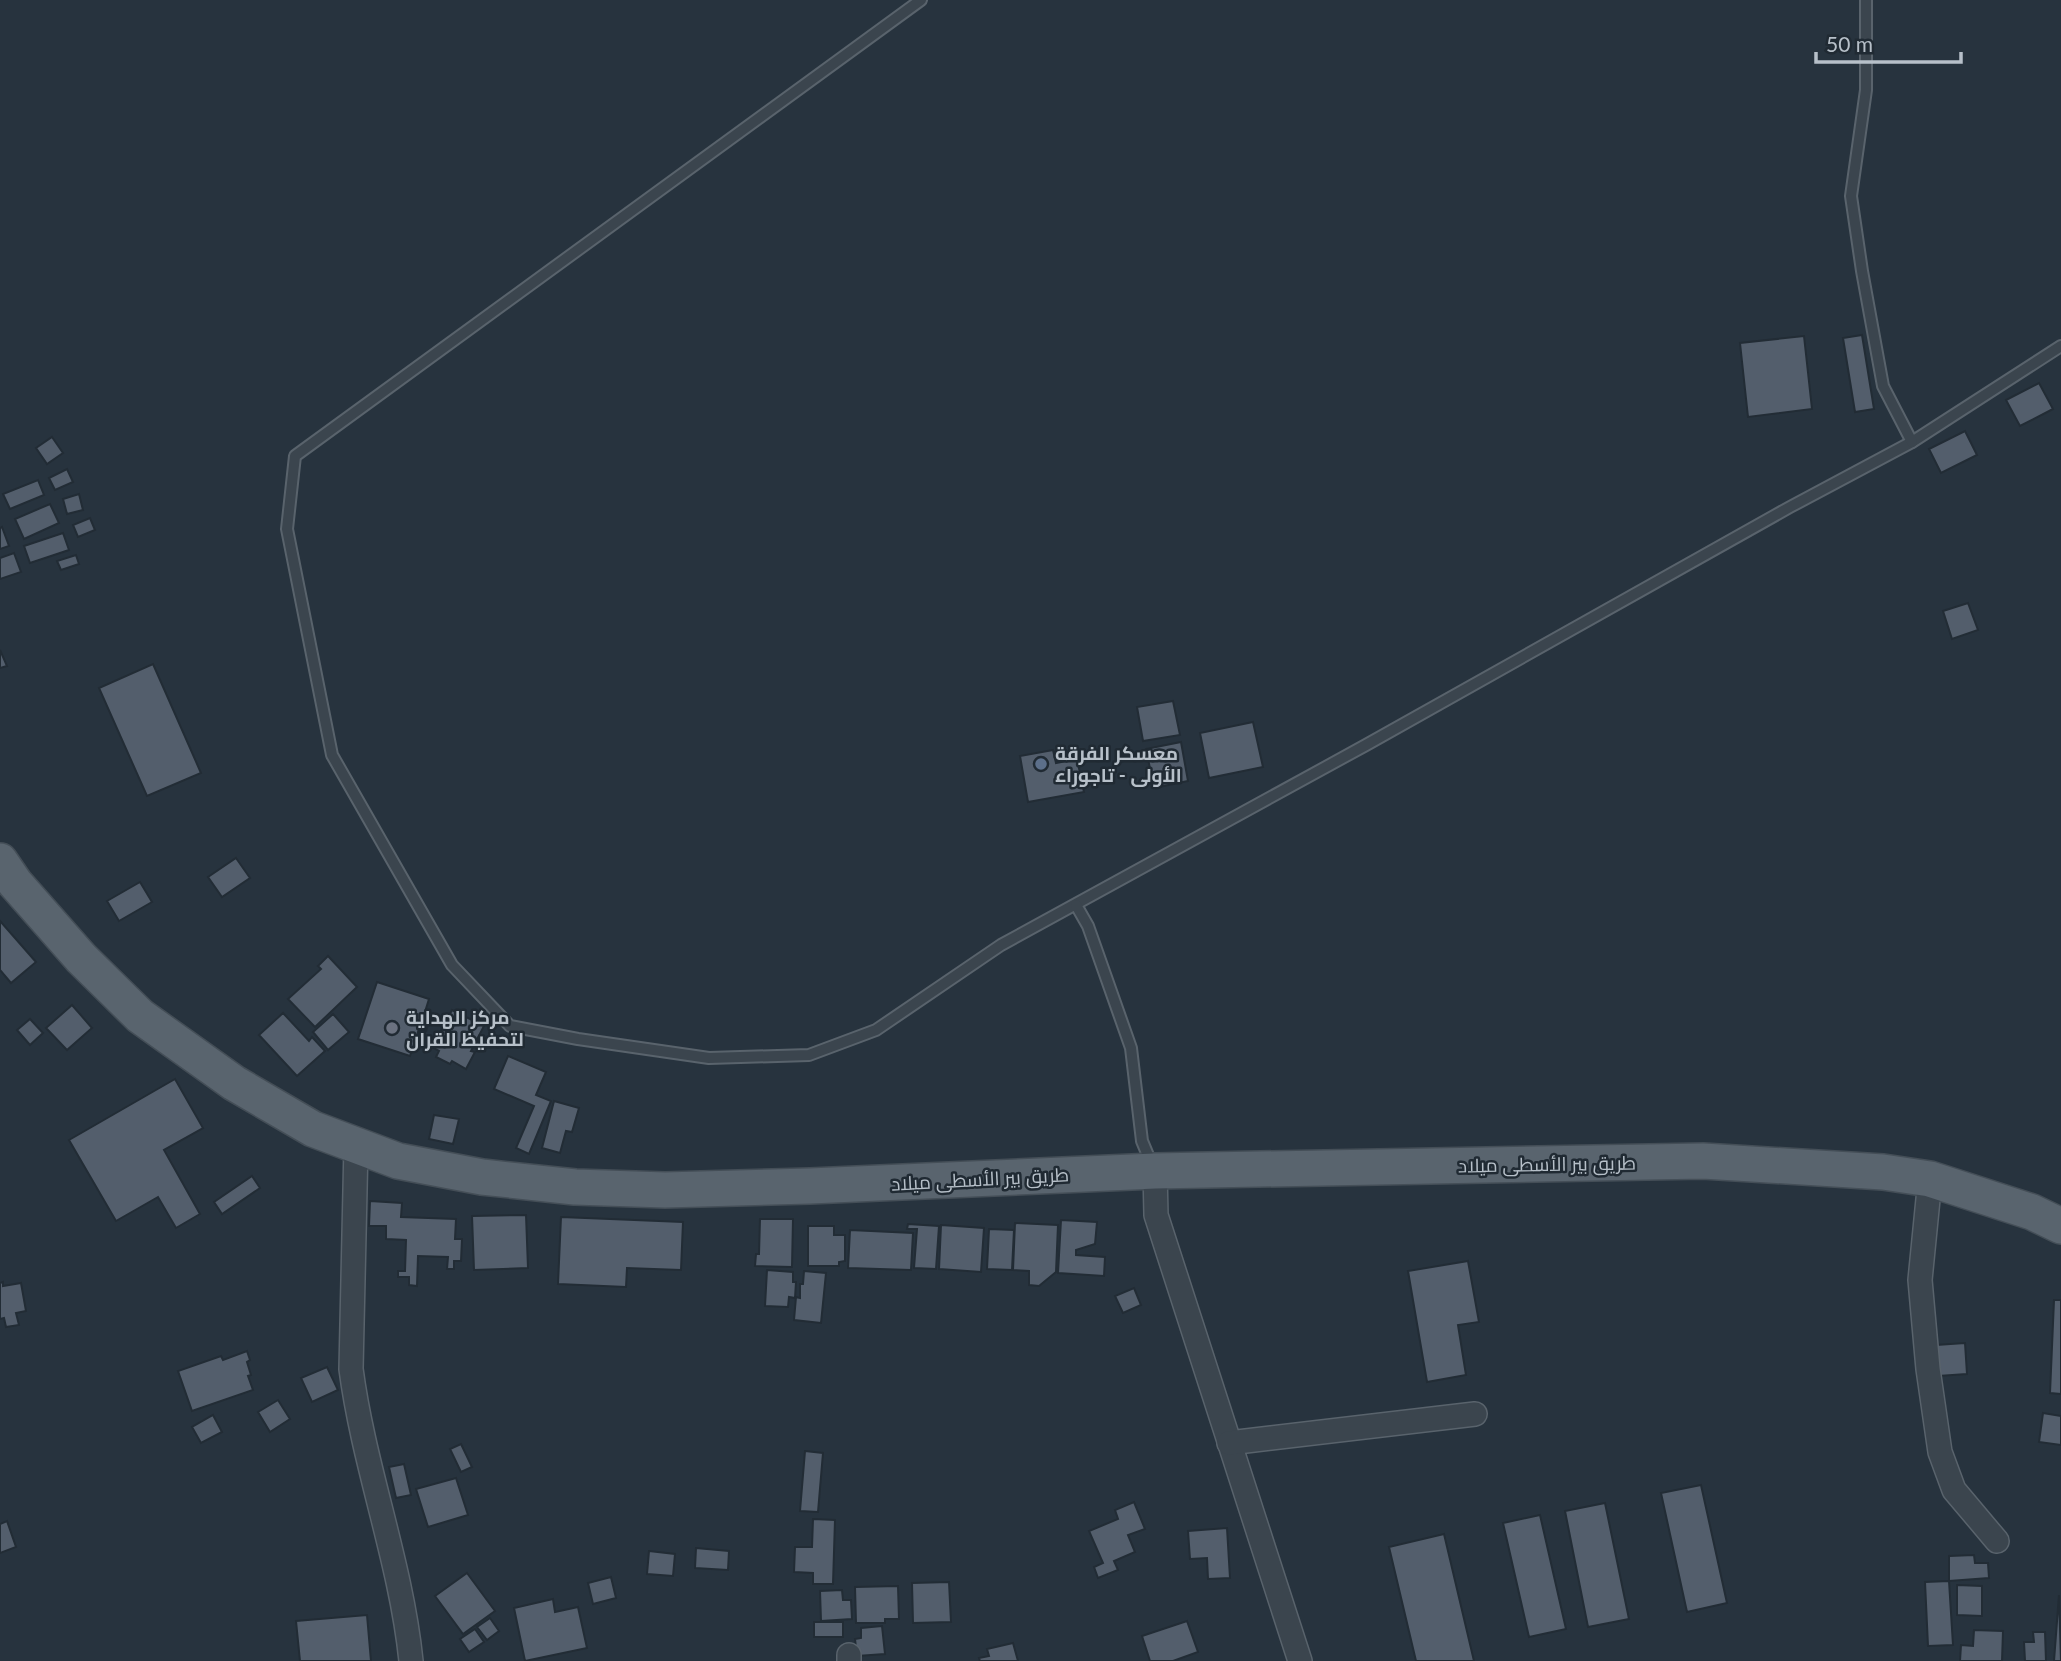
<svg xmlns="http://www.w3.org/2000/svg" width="2061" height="1661" font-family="Lato,Cairo,sans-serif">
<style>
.building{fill:#535e6c;stroke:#222c35;stroke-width:2}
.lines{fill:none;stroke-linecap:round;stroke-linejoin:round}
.service-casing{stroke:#59636c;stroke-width:14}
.minor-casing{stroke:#59636c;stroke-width:26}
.primary-casing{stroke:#444e57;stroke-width:38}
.service{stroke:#3b454e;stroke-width:10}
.minor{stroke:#3b454e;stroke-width:23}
.primary{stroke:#59646e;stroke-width:35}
.service-dot{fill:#5c6f8a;stroke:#202a33;stroke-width:2.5}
.worship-dot{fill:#6b7280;stroke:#202a33;stroke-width:2.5}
.labels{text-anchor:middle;stroke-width:5;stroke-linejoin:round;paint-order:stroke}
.poi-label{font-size:19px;font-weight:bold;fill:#b7c0c9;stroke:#202a33;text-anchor:start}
.street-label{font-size:19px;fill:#b7c0c9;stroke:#202a33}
</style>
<rect width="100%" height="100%" fill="#27333e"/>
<!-- building -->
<g class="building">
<polygon points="1862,335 1874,409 1855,412 1843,338"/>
<polygon points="1804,336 1812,409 1748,417 1740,343"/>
<polygon points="2039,383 2053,409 2020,426 2006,400"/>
<polygon points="1965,431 1977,455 1941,473 1929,449"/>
<polygon points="52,437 63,453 47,464 36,448"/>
<polygon points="67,469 73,482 55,490 49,478"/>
<polygon points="38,480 44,495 10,509 3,494"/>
<polygon points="79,494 83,510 67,514 63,499"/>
<polygon points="50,504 59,523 24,539 15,519"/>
<polygon points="90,518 95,530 78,537 73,525"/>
<polygon points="2,527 9,546 0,549 0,528"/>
<polygon points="63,533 69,550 30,563 24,546"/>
<polygon points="14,553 21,572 0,579 0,558"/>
<polygon points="76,555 79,564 61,570 57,561"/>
<polygon points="1968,603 1978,630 1952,639 1943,611"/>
<polygon points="0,650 7,666 0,668"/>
<polygon points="153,664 201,773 147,796 99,688"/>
<polygon points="1173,701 1180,735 1143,741 1137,707"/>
<polygon points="1253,722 1263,767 1209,778 1200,733"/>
<polygon points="1181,742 1188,781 1154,788 1146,749"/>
<polygon points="1053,750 1056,763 1077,759 1084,792 1028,802 1020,756"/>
<polygon points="236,858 250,878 222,897 208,877"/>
<polygon points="140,882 152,902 119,921 107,901"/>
<polygon points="0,921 36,962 11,983 0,970"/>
<polygon points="328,956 357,987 315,1027 288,999 321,969 318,966"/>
<polygon points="377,982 429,999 424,1015 431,1017 426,1031 419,1029 410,1056 358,1039"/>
<polygon points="72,1005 92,1028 67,1050 46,1028"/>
<polygon points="452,1010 484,1026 471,1051 475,1052 466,1069 452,1061 450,1064 436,1057 439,1051 432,1047"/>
<polygon points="283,1013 309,1041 312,1037 325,1051 297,1076 259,1035"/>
<polygon points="333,1014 349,1032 328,1050 313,1032"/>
<polygon points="30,1019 43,1033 30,1045 17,1030"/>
<polygon points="508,1056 546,1072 536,1095 551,1101 529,1154 516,1148 534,1106 494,1089"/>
<polygon points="175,1079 203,1128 164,1150 200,1214 176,1228 158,1197 116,1221 69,1140"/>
<polygon points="554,1101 579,1108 572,1132 566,1131 560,1153 542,1148"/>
<polygon points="434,1115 459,1119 453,1144 429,1139"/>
<polygon points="252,1176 260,1188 222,1214 214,1202"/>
<polygon points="370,1201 402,1203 401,1217 456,1219 455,1239 462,1239 461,1261 454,1261 454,1269 447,1269 448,1257 418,1256 417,1286 409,1285 409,1277 398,1277 398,1271 405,1271 406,1240 386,1239 386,1226 369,1226"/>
<polygon points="526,1215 528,1268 474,1270 472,1216"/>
<polygon points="561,1217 683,1222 681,1270 627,1268 626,1287 558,1284"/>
<polygon points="760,1219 793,1219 792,1267 755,1266 756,1254 759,1254"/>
<polygon points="1061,1220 1097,1222 1095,1244 1076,1250 1076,1255 1105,1257 1104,1276 1058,1273"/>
<polygon points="1015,1223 1058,1225 1056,1272 1039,1286 1029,1285 1029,1271 1013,1270"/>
<polygon points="908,1224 939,1226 936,1269 914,1268 917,1229 907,1229"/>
<polygon points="941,1225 984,1228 981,1272 939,1269"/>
<polygon points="808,1226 834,1226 834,1235 845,1235 845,1261 839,1262 839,1266 808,1266"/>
<polygon points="989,1229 1014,1230 1012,1270 987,1269"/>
<polygon points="850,1230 913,1233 911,1270 848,1268"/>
<polygon points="1468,1261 1479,1322 1458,1325 1466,1375 1427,1382 1408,1271"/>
<polygon points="767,1270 793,1272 793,1282 796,1282 795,1298 789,1297 788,1307 765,1306"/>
<polygon points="804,1271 826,1273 821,1323 794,1320 796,1297 800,1298 800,1284 803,1284"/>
<polygon points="3,1282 3,1286 21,1283 26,1311 16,1313 19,1325 6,1327 4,1318 0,1319 0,1283"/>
<polygon points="1134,1288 1141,1305 1123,1313 1115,1296"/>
<polygon points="2054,1300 2061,1300 2061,1394 2050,1393"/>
<polygon points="1965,1343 1967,1374 1938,1376 1936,1345"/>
<polygon points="247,1351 250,1360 247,1362 251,1375 248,1376 253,1390 192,1411 178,1371 221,1356 223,1360"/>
<polygon points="327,1367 338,1390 312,1402 301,1378"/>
<polygon points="278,1400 290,1419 270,1432 258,1412"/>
<polygon points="2043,1413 2061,1416 2061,1445 2039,1442"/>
<polygon points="213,1415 222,1432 201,1443 192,1427"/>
<polygon points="461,1444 472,1467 461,1472 450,1449"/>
<polygon points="805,1451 823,1453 818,1512 800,1511"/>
<polygon points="404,1464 411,1495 396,1498 389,1467"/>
<polygon points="456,1478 468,1515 428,1527 416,1489"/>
<polygon points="1701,1485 1727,1603 1687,1612 1661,1493"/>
<polygon points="1134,1502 1145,1529 1128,1535 1135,1552 1114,1561 1118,1570 1098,1578 1094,1567 1103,1563 1089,1531 1118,1519 1115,1510"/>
<polygon points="1605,1503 1629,1619 1588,1627 1565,1511"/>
<polygon points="1540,1515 1566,1629 1529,1637 1503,1523"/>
<polygon points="813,1519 835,1520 833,1584 813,1584 813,1573 794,1572 795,1547 812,1547"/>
<polygon points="7,1521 16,1547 0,1553 0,1524"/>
<polygon points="1227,1528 1230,1578 1208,1579 1207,1558 1190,1559 1188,1531"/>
<polygon points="1444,1534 1474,1661 1416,1661 1389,1547"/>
<polygon points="696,1548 729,1551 728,1570 695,1568"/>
<polygon points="649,1551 675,1554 673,1576 647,1574"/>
<polygon points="1974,1555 1975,1563 1988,1563 1989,1578 1949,1581 1949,1556"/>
<polygon points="467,1573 495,1611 463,1634 435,1596"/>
<polygon points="611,1577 616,1598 593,1604 588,1583"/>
<polygon points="1949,1581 1953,1645 1928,1646 1925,1582"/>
<polygon points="949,1582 951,1622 913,1623 912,1583"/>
<polygon points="1957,1585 1982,1586 1982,1616 1957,1615"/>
<polygon points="898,1586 899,1619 885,1619 885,1623 856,1623 855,1587"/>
<polygon points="842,1590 843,1600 851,1600 852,1619 821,1621 820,1591"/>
<polygon points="2059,1595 2061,1661 2054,1661"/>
<polygon points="553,1599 555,1612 578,1607 587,1648 525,1661 514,1608"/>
<polygon points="367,1615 371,1661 300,1661 296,1621"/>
<polygon points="490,1618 499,1631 487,1640 477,1627"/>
<polygon points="1187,1621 1198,1652 1173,1661 1150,1661 1142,1636"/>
<rect x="814" y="1622" width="29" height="15"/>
<polygon points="882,1626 885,1654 857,1656 855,1639 861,1638 861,1628"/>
<polygon points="475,1629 484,1642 469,1652 460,1639"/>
<polygon points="1974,1630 2003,1631 2002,1661 1960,1661 1961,1645 1973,1646"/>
<polygon points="2033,1632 2045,1632 2046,1661 2025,1661 2024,1642 2034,1642"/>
<polygon points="1013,1643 1018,1661 980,1661 979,1658 989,1656 987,1649"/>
</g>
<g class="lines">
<defs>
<g id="service">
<polyline points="921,0 295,456 287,529 332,755 452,965 510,1026 578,1039 709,1058 809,1055 876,1030 1001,945 1366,745 1790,507 1912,442 2061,346"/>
<polyline points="1866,0 1866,90 1851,196 1862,271 1883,386 1912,442"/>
<polyline points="1076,905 1088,926 1131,1048 1142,1141 1152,1165"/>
</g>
<g id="minor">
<path d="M 356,1145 L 351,1369 C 364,1468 401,1562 411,1661"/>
<polyline points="1155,1171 1156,1215 1300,1661"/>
<polyline points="1930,1179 1920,1280 1928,1369 1940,1452 1954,1490 1997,1541"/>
<polyline points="1229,1443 1475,1414"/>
<polyline points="849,1661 849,1655"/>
</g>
<polyline id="primary" points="0,861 15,883 81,958 140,1016 234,1083 313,1129 398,1161 482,1177 575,1187 665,1190 810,1186 1155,1171 1703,1161 1883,1172 1930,1179 2032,1212 2061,1226"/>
</defs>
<!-- service casing -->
<use href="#service" class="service-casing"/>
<!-- minor casing -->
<use href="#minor" class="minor-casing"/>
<!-- primary casing -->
<use href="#primary" class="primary-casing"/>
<!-- service -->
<use href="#service" class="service"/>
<!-- minor -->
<use href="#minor" class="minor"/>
<!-- primary -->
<use href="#primary" class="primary"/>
</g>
<!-- markers -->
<circle class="service-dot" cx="1041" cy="764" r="7"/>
<circle class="worship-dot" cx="392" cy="1028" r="7"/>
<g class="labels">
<!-- poi labels -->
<g class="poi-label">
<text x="1055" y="760">معسكر الفرقة<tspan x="1055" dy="22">الأولى - تاجوراء</tspan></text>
<text x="406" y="1024">مركز الهداية<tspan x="406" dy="22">لتحفيظ القران</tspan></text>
</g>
<!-- street labels -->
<g class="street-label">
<text transform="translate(1547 1164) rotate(-1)" y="7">طريق بير الأسطى ميلاد</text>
<text transform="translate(980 1179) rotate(-3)" y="7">طريق بير الأسطى ميلاد</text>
</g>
</g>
<!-- scale -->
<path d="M1816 52v10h145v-10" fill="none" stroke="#b7c0c9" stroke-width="3.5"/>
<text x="1826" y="52" font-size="21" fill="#b7c0c9" stroke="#202a33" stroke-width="5" paint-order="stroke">50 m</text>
</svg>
